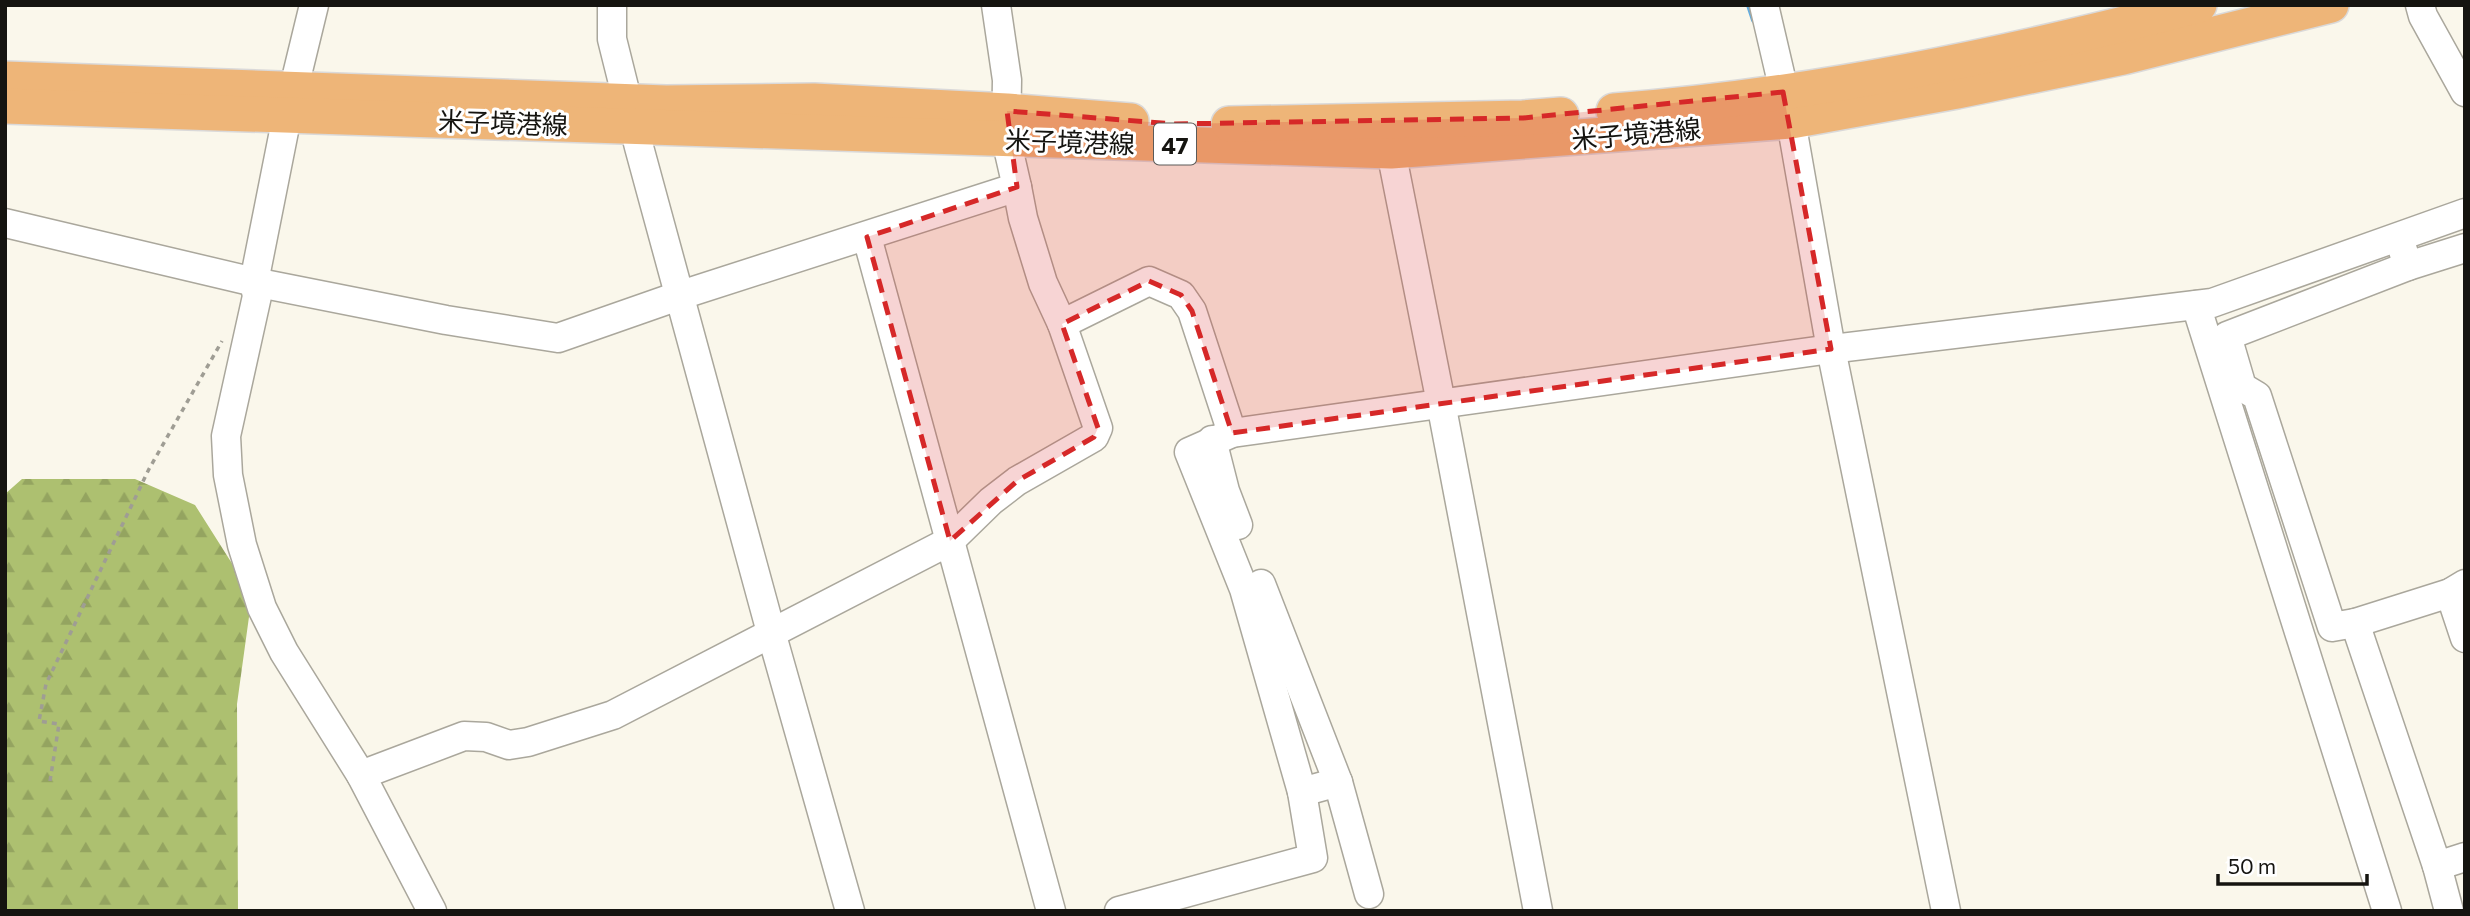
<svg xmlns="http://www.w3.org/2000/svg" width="2470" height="916" viewBox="0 0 2470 916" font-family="Commissioner,'Noto Sans JP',sans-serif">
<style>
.forest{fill:url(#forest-firs)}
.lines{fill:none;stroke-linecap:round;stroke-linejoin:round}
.stream{stroke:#61ace0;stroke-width:6}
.minor-casing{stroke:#aaa79c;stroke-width:31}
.major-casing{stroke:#dad9d9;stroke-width:38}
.path{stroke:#9f9d94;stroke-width:3.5;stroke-dasharray:5 5;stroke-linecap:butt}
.minor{stroke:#fff;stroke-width:28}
.major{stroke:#eeb578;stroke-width:35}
.marked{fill:#d62828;fill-opacity:0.2;stroke:#d62828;stroke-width:5;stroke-dasharray:14 9;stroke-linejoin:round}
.labels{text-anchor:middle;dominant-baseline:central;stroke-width:6;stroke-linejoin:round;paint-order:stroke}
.shield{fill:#fff;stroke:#5b5a58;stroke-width:2}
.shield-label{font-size:24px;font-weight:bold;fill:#151410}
.street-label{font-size:26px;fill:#151410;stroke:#fff}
</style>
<defs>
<pattern id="forest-firs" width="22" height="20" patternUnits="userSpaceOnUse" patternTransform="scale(1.75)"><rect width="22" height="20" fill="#adc070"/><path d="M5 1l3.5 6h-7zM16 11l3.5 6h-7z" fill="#94a460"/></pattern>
</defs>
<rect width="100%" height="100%" fill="#faf7eb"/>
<!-- forest -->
<polygon class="forest" points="22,479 135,479 195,505 252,595 237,704 238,911 5,911 5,494"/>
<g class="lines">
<!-- stream -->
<polyline class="stream" points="1749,5 1754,20"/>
<defs>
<g id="minor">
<polyline points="314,5 287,116 254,282 257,296 226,436 228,475 242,545 262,608 284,652 361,775 432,911"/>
<polyline points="612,5 612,39 639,147 771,632 850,911"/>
<polyline points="1764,5 1791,121 1831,349 1946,911"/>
<polyline points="2420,5 2423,16 2465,92"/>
<polyline points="1391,151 1441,403 1538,911"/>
<polyline points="5,223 254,282 446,320 558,338 681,295 1017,187 1006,139 1007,80 996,5"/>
<polyline points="867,237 1051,911"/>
<polyline points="2408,266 2465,248"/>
<polyline points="2196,305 2387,911"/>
<polyline points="1062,324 1149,281 1181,295 1192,311 1232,433"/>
<polyline points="1212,440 1225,491 1238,525"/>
<polyline points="1261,584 1338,782 1302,792"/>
<polyline points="2450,593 2465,638"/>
<polyline points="2355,623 2332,627 2257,396 2242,387 2227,336 2408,266 2399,238"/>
<polyline points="361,775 464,736 486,737 509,745 528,742 613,715 950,541 991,501 1017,481 1094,437 1098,428 1062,324 1043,283 1023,218 1017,187"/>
<polyline points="1338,782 1369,894"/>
<polyline points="2437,866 2465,857"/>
<polyline points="1119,911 1313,858 1302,792 1244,589 1189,452 1232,433 1831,349 2212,303 2465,213"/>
<polyline points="2449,911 2437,866 2355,623 2450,593 2465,584"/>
</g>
<g id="major">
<polyline points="5,79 666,103 814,101 1007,111 1131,121"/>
<polyline points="5,106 1391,151 1791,121 1957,91 2123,57 2331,5"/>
<path d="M1614,111C1811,96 2007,55 2199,5"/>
<polyline points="1229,124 1523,118 1561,115"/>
</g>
</defs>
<!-- minor casing -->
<use href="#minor" class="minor-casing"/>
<!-- major casing -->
<use href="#major" class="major-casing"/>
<!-- path -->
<polyline class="path" points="50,781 59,724 39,721 46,684 149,469 222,341"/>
<!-- minor -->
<use href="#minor" class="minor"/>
<!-- major -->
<use href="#major" class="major"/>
</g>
<!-- marked area -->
<path class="marked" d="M1783,92L1831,349L1232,433L1192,311L1181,295L1149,281L1062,324L1098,428L1094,437L1017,481L950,541L867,237L1017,187L1007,111L1175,124L1523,118Z"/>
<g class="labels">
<!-- shield labels -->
<rect class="shield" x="1154" y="123.5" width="42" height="41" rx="5"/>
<g class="shield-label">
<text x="1175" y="144">47</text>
</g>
<!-- street labels -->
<g class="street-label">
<text transform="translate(503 122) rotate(2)">米子境港線</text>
<text transform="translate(1636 133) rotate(-5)">米子境港線</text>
<text transform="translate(1070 141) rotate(2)">米子境港線</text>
</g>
</g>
<!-- border -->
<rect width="2470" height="916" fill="none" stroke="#151410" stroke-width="14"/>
<!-- scale -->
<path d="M2218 874v10h149v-10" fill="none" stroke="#151410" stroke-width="3.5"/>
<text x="2228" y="874" font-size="21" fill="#151410" stroke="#ffffff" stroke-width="5" paint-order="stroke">50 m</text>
</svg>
